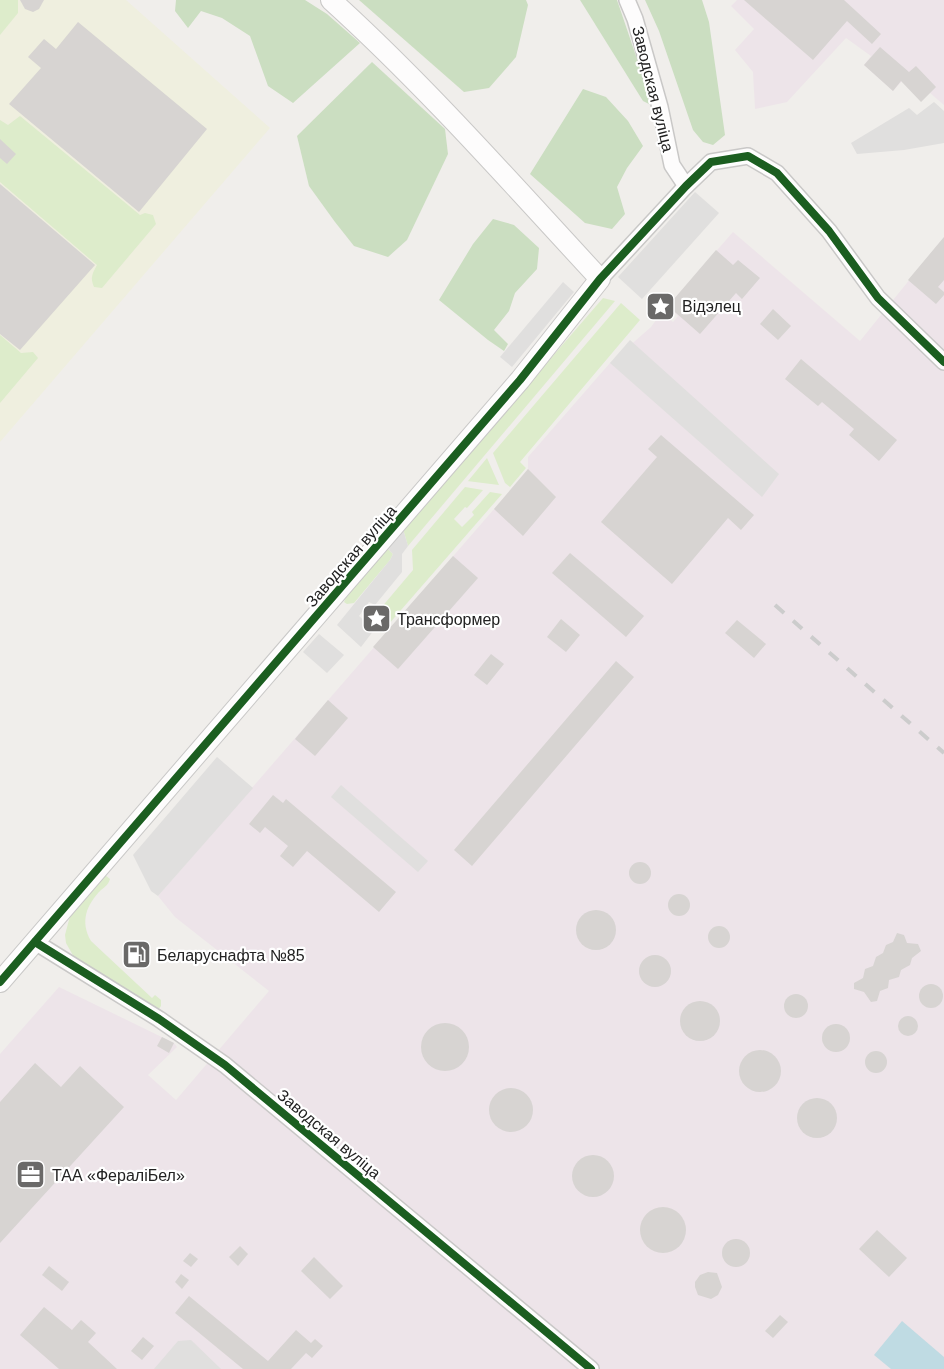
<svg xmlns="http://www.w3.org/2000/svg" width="944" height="1369" viewBox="0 0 944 1369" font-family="Helvetica,sans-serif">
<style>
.industrial{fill:#ede4e9}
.farmland{fill:#efefdf}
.grass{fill:#ddeccb}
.forest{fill:#cbdec1}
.parking{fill:#e0dfde}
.water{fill:#bfdbe3}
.building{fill:#d7d4d2}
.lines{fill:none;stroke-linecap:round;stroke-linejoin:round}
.minor-casing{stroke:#c9c8c7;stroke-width:18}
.tertiary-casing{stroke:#c9c8c7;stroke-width:22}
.minor{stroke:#fdfcfc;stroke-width:15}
.tertiary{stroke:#fdfcfc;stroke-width:20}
.rail{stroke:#ccc;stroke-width:4;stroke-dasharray:12 12;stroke-linecap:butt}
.cycleway-casing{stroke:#fff;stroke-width:11}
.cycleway{stroke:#1b5e20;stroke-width:8}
.labels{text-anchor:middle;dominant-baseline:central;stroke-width:4.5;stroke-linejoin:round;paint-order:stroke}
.street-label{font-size:16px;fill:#222;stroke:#fff}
.poi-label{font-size:16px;fill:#222;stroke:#fff;text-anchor:start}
</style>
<rect width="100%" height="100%" fill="#f0eeeb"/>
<!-- industrial -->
<g class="industrial">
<polygon points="737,0 944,0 944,105 930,93 902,81 893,91 864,65 871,56 846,38 787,102 755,109 753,72 735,50 754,29 731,6"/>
<polygon points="733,232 860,341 944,237 944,1369 0,1369 0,1054 59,987 174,1043 177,1047 148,1075 176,1100 269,991 175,917 158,896 508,493 528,469 528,457 610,363 651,327 662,312 673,322 678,316 668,306"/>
</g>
<!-- farmland -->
<polygon class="farmland" points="0,0 126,0 270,128 0,442"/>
<!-- grass -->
<g class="grass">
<polygon points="0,0 18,0 18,13 0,35"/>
<path d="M20,116L140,215L145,213L153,215L156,224L102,288L94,287C90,278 92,274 97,265L0,182V120L8,125Z"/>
<polygon points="603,298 615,301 408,546 403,529"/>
<polygon points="621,303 640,320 520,462 526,468 510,487 505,483 493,453"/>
<polygon points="0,335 21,353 33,352 38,358 0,403"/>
<polygon points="487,458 499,485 467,481 468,481"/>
<polygon points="465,487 483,490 467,508 465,507 454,519 462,527 474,515 472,512 490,492 502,494 381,633 370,621 413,570 412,550"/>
<polygon points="386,547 393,554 390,560 354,603 347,604 344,602 347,595"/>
<path d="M105,875L110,879C108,885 106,886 101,890C86,905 80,922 91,941L152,998L155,995L161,1000V1006L158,1010H153L75,959L66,943L65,935L70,916L100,878Z"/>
</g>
<!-- forest -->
<g class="forest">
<polygon points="176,0 305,0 327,14 360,43 293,103 268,86 250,36 222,18 201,11 188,28 175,11"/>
<polygon points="359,0 526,0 528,5 516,57 489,88 464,92"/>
<polygon points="580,0 617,0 651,100 651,105 643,101"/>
<polygon points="645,0 702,0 709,22 725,135 713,145 703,142 693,130 659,31"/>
<polygon points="372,62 445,129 448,154 407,240 388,257 354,246 335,222 309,186 297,136"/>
<polygon points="583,89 606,97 628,121 643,146 627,168 617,187 625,214 612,229 585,223 530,174"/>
<polygon points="493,219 514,225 539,248 537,269 515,293 509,311 494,330 508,344 504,351 488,340 439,300 473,244"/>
</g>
<!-- parking -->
<g class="parking">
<polygon points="934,102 944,111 944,143 904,150 857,154 851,143 909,108 917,115"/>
<polygon points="695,192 719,213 642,299 618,277"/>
<polygon points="563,282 574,292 512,367 500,357"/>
<polygon points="630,340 779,474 762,497 610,363"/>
<polygon points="403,529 408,546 402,554 402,572 375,605 369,602 359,616 374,630 361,647 337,625 390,560 393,554 386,547"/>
<polygon points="319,634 344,655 327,673 303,652"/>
<polygon points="217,757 253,788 158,896 151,891 133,855"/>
<polygon points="341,785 428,861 418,872 331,797"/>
<polygon points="191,1340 221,1369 154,1369 178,1341"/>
</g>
<!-- water -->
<polygon class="water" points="902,1321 944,1357 944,1369 891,1369 874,1355"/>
<!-- building -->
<g class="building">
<polygon points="20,0 44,0 39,9 33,12 25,9"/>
<polygon points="744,0 844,0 881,34 872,44 847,21 813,60"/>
<polygon points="78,22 207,129 139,212 9,104 41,68 28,57 44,39 56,49"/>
<polygon points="880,47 909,72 916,66 936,87 921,102 901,81 893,91 864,65"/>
<polygon points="0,139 16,154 7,164 0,158"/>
<polygon points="0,184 95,265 20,350 0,334"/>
<polygon points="944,237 944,280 938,287 944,292 944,295 936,304 908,280"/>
<polygon points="716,250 733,265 738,260 760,278 742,299 736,293 700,334 668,306"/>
<polygon points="773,309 791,326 778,340 760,324"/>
<polygon points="801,359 897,440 879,461 849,435 854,429 822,402 818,406 785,379"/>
<polygon points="661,435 754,515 741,530 728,518 672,584 601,522 657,457 648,449"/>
<polygon points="528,469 556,497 523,536 494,509"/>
<polygon points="570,553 644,616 626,637 552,573"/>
<polygon points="453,556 478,578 398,669 373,647"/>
<polygon points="561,619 580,635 566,652 547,637"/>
<polygon points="737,620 766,644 754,658 725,633"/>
<polygon points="491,654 504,664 487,685 474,675"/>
<polygon points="616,661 634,677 472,866 454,850"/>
<polygon points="328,700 348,718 315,756 295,739"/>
<polygon points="273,795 283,803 286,799 396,892 379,912 307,851 293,867 280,856 288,846 265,827 260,833 249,824"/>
<circle cx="640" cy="873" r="11"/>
<circle cx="679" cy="905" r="11"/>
<circle cx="596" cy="930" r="20"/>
<circle cx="719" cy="937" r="11"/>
<polygon points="897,933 904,935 907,943 918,944 921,951 912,958 910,965 901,970 899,977 889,980 888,988 880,991 877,1001 871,1002 864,992 854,989 854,983 863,978 865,969 873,966 876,957 883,953 886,945 893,942"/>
<polygon points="135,945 150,957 142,967 127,955"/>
<circle cx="655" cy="971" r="16"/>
<circle cx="931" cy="996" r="12"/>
<circle cx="796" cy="1006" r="12"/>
<circle cx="700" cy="1021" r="20"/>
<circle cx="908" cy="1026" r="10"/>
<circle cx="445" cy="1047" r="24"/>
<circle cx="836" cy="1038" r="14"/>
<polygon points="162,1037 174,1043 169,1053 157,1046"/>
<circle cx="760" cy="1071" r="21"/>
<circle cx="876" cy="1062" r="11"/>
<polygon points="35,1063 61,1087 80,1066 124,1107 0,1243 0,1102"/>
<circle cx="511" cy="1110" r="22"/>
<circle cx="817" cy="1118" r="20"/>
<circle cx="593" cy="1176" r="21"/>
<circle cx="663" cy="1230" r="23"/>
<polygon points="877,1230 907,1258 889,1277 859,1249"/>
<circle cx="736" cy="1253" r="14"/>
<polygon points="240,1246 248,1254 238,1266 229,1257"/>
<polygon points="190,1253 198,1259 191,1267 183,1261"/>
<polygon points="314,1257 343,1286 330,1299 301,1271"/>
<polygon points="49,1266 69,1282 62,1291 42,1275"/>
<polygon points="708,1272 717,1273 722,1287 718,1295 711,1299 698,1295 695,1287 695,1282 700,1275"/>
<polygon points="181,1274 189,1280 182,1289 175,1282"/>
<polygon points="189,1296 268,1361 296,1330 311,1343 315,1339 323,1346 312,1358 306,1353 291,1369 243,1369 175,1313"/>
<polygon points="44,1307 72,1330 81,1320 96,1333 88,1342 117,1369 59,1369 20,1335"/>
<polygon points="780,1315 788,1322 773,1338 765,1331"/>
<polygon points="143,1337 154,1346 142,1360 131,1351"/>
</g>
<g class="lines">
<defs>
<g id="minor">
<polyline points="627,0 635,19 660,107 672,165 686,186"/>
<polyline points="600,279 686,186 711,162 748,156 777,173 829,231 878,298 944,362"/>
<polyline points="35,942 159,1019 225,1065 591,1369"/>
</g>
<path id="tertiary" d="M0,982L520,380L600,279C512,184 427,87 331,0"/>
</defs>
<!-- minor casing -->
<use href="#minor" class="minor-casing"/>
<!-- tertiary casing -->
<use href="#tertiary" class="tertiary-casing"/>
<!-- minor -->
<use href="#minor" class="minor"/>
<!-- tertiary -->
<use href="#tertiary" class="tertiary"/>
<!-- rail -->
<polyline class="rail" points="775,605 944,753"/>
<defs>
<g id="cycleway">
<polyline points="35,942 159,1019 225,1065 591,1369"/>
<polyline points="0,982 520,380 600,279 686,186 711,162 748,156 777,173 829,231 878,298 944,362"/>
</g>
</defs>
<!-- cycleway casing -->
<use href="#cycleway" class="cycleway-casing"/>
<!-- cycleway -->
<use href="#cycleway" class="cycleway"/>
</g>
<!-- icons -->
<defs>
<symbol id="sight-square" viewBox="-11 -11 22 22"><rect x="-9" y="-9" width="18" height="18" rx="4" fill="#6a6968" stroke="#fff"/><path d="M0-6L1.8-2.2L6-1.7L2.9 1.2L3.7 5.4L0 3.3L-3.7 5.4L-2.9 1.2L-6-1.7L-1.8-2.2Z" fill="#fff"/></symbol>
<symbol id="fuel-square" viewBox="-11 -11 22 22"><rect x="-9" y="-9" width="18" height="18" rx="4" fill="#6a6968" stroke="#fff"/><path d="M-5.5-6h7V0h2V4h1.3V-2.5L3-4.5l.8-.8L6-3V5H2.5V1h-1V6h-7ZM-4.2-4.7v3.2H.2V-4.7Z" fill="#fff"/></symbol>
<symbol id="office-square" viewBox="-11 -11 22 22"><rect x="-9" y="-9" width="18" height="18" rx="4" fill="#6a6968" stroke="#fff"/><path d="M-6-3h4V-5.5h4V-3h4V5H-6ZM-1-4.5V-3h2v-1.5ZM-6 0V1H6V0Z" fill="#fff"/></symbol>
</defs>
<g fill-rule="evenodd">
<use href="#sight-square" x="644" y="290" width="33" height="33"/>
<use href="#sight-square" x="360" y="602" width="33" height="33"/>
<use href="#fuel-square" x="120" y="938" width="33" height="33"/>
<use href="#office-square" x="14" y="1158" width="33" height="33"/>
</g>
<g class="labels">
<!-- street labels -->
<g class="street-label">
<text transform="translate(653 89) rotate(76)">Заводская вуліца</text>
<text transform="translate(351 556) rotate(-49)">Заводская вуліца</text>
<text transform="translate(329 1134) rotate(40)">Заводская вуліца</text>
</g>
<!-- poi labels -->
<g class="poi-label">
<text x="682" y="306">Відэлец</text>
<text x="397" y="619">Трансформер</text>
<text x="157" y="955">Беларуснафта №85</text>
<text x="52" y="1175">ТАА «ФераліБел»</text>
</g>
</g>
</svg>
